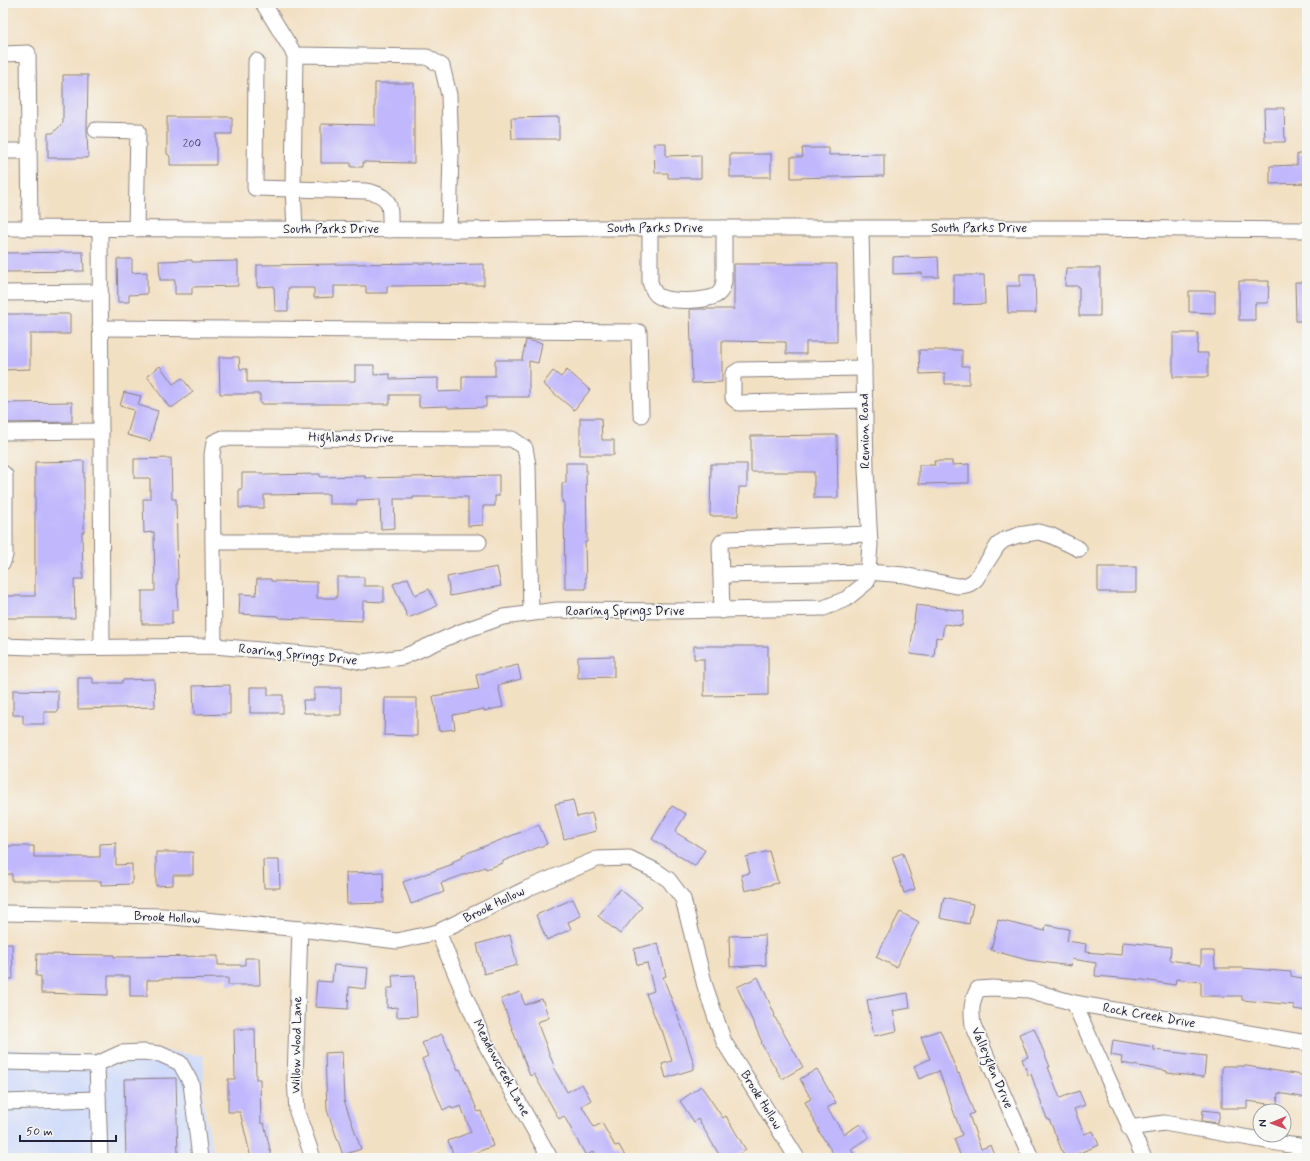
<svg xmlns="http://www.w3.org/2000/svg" width="1310" height="1161" viewBox="0 0 1310 1161" font-family="Mynerve,sans-serif">
<style>
.built{fill:#cedafa}
.building{fill:#c0b7fc}
.lines{fill:none;stroke-linecap:round;stroke-linejoin:round}
.minor-casing{stroke:#8a817f;stroke-width:17}
.minor{stroke:#fff;stroke-width:15}
.labels{text-anchor:middle;dominant-baseline:central;stroke-width:3.5;stroke-linejoin:round;paint-order:stroke}
.number-label{font-size:11px;fill:#4a476b}
.street-label{font-size:13px;fill:#22223b;stroke:#f6f6f2}
</style>
<rect width="100%" height="100%" fill="#f6f6f2"/>
<filter id="ink" filterUnits="userSpaceOnUse"><feTurbulence type="fractalNoise" baseFrequency=".025" numOctaves="2"/><feDisplacementMap in="SourceGraphic" scale="8" xChannelSelector="R" yChannelSelector="G"/><feConvolveMatrix kernelMatrix="1 2 1 2 8 2 1 2 1" color-interpolation-filters="sRGB"/></filter>
<filter id="wash" filterUnits="userSpaceOnUse"><feTurbulence type="fractalNoise" baseFrequency=".012" numOctaves="4" result="noise"/><feDisplacementMap in="SourceGraphic" scale="16" xChannelSelector="R" yChannelSelector="G"/><feGaussianBlur stdDeviation="0.9" result="paint"/><feColorMatrix in="noise" values="0 0 0 0 0 0 0 0 0 0 0 0 0 0 0 0 0 1.4 0 .05"/><feComposite in="paint" operator="in"/></filter>
<g filter="url(#wash)">
<rect width="100%" height="100%" fill="#f2e0c3"/>
<!-- built -->
<polygon class="built" points="3,1048 88,1055 145,1048 204,1056 203,1105 215,1158 3,1158"/>
<g id="blocks">
<!-- building -->
<g class="building">
<polygon points="63,75 88,75 87,130 88,158 48,158 48,133 53,133 63,123"/>
<polygon points="375,83 414,83 414,163 363,162 363,167 351,167 351,163 321,163 321,124 375,125"/>
<polygon points="1264,108 1284,108 1285,142 1265,142"/>
<polygon points="167,117 232,117 232,134 216,134 216,165 170,165 170,156 167,154"/>
<polygon points="559,117 559,139 512,139 511,118"/>
<polygon points="654,143 666,143 666,156 701,155 701,178 668,178 668,173 655,173"/>
<polygon points="802,148 829,148 829,155 884,154 884,176 791,178 791,157 803,157"/>
<rect x="730" y="154" width="41" height="23"/>
<polygon points="1297,154 1307,154 1307,183 1270,184 1270,166 1297,165"/>
<polygon points="83,252 84,271 3,272 3,253"/>
<polygon points="909,256 909,258 938,257 939,277 923,277 922,273 893,274 893,257"/>
<polygon points="117,259 132,259 132,273 147,272 147,294 129,295 129,302 118,302"/>
<polygon points="192,260 192,262 238,261 238,286 192,287 192,294 175,294 175,280 160,280 159,261"/>
<polygon points="434,263 434,265 484,264 484,285 387,286 387,293 366,293 366,286 334,286 334,297 314,298 314,288 288,288 288,311 275,311 274,286 257,287 257,265"/>
<polygon points="734,264 837,264 837,342 806,342 806,354 786,354 786,342 722,341 722,382 692,383 690,309 734,309"/>
<polygon points="1066,268 1100,268 1100,316 1079,316 1079,286 1065,286"/>
<polygon points="1020,274 1035,274 1036,313 1008,313 1007,286 1020,286"/>
<polygon points="954,275 984,275 985,304 954,305"/>
<polygon points="1239,281 1269,281 1268,303 1255,303 1255,320 1239,320"/>
<polygon points="1295,282 1307,282 1307,321 1296,321"/>
<polygon points="1189,291 1215,291 1215,313 1189,312"/>
<polygon points="3,314 70,314 70,334 30,334 30,369 3,370"/>
<polygon points="1173,333 1198,333 1197,353 1208,353 1208,377 1173,377"/>
<polygon points="526,340 542,343 538,363 529,361 529,397 486,397 486,407 448,408 448,406 419,407 419,395 390,395 390,404 260,404 260,394 220,394 219,357 239,357 240,369 247,369 247,382 355,381 355,365 374,365 374,375 390,374 390,379 438,378 438,392 462,391 462,376 495,376 495,360 523,360 522,359"/>
<polygon points="919,350 962,350 962,366 969,366 969,384 945,384 945,373 920,374"/>
<polygon points="160,366 173,384 182,378 193,392 173,407 169,407 147,376"/>
<polygon points="567,370 590,390 574,410 543,384 553,371 561,377"/>
<polygon points="124,392 141,396 138,405 158,411 150,441 127,435 134,410 120,406"/>
<polygon points="72,402 72,422 3,423 3,403"/>
<polygon points="580,418 601,418 602,440 614,440 614,455 580,455"/>
<polygon points="837,435 838,498 814,498 814,472 751,472 751,436"/>
<polygon points="171,458 172,499 176,499 178,582 177,582 178,610 172,610 172,624 142,624 142,591 155,591 154,532 144,533 143,499 150,499 150,478 134,478 134,459"/>
<polygon points="84,461 84,532 82,532 83,579 74,579 75,618 3,618 3,596 35,596 35,462"/>
<polygon points="934,461 952,461 952,465 969,464 969,483 919,484 919,465 935,465"/>
<polygon points="566,463 586,463 587,542 585,542 586,589 565,589 564,502 562,502 562,483 566,483"/>
<polygon points="711,464 747,464 747,487 739,487 738,516 710,516"/>
<polygon points="242,473 263,473 263,475 320,474 320,477 365,476 365,478 499,475 499,496 495,496 495,506 483,506 483,525 468,526 468,497 413,497 413,499 394,499 395,528 381,529 380,499 357,500 357,504 329,504 329,494 264,495 264,508 239,508 239,489 242,489"/>
<polygon points="497,567 501,586 450,596 447,577"/>
<rect x="1098" y="567" width="38" height="25"/>
<polygon points="337,577 364,577 364,586 384,586 384,602 363,601 362,621 279,618 279,616 239,614 240,594 256,595 257,579 271,579 271,581 317,582 317,598 337,598"/>
<polygon points="408,578 415,595 429,589 437,606 408,618 393,584"/>
<polygon points="916,605 964,611 962,626 944,624 942,638 936,637 934,657 910,654"/>
<polygon points="694,646 768,646 768,695 704,696 704,659 694,659"/>
<polygon points="614,656 614,677 578,678 578,657"/>
<polygon points="518,665 521,679 498,685 503,707 484,711 484,709 453,715 455,729 439,731 433,696 479,689 476,675"/>
<polygon points="78,678 93,678 93,683 122,683 122,680 154,679 155,707 78,709"/>
<polygon points="230,685 230,714 194,715 193,686"/>
<polygon points="250,687 268,687 268,695 283,695 283,713 250,713"/>
<polygon points="314,688 341,688 341,715 315,715 315,713 304,713 303,700 314,700"/>
<polygon points="13,690 58,691 58,712 44,712 44,724 23,724 23,715 13,715"/>
<polygon points="385,698 417,698 417,736 384,735"/>
<polygon points="573,800 577,817 592,813 596,831 564,839 555,804"/>
<polygon points="672,806 686,814 675,832 705,850 695,866 652,839"/>
<polygon points="539,825 547,844 503,861 503,863 486,869 485,867 441,883 444,892 411,904 403,882 453,864 452,862 463,857 462,855"/>
<polygon points="116,843 116,865 132,864 132,884 101,885 101,881 12,881 12,874 3,874 3,853 8,853 8,846 34,846 34,857 100,857 100,844"/>
<polygon points="769,851 778,883 745,891 741,875 750,873 746,857"/>
<polygon points="156,852 193,852 193,875 173,875 173,885 156,886"/>
<polygon points="903,853 915,889 904,893 892,857"/>
<polygon points="263,860 279,860 280,888 264,888"/>
<polygon points="383,872 384,903 347,904 346,873"/>
<polygon points="620,889 642,907 620,934 598,916"/>
<polygon points="944,897 973,904 969,924 940,918"/>
<polygon points="573,899 581,916 568,922 571,929 547,940 536,915"/>
<polygon points="900,912 919,922 896,967 876,957"/>
<polygon points="998,920 1045,931 1046,925 1069,929 1067,941 1086,944 1085,952 1122,955 1123,942 1145,944 1171,947 1170,960 1201,965 1201,951 1214,951 1215,968 1242,968 1291,972 1291,976 1307,979 1307,1011 1294,1009 1294,1005 1242,1000 1242,996 1201,996 1201,982 1176,979 1175,985 1143,980 1095,976 1096,963 1072,959 1071,966 1027,960 991,950"/>
<polygon points="510,935 517,965 484,974 477,944"/>
<polygon points="765,935 766,965 730,967 729,936"/>
<polygon points="658,943 666,976 663,977 682,1027 694,1064 694,1069 666,1078 662,1064 672,1061 662,1030 660,1030 646,994 654,991 647,963 637,965 634,949"/>
<polygon points="3,944 12,944 13,979 3,979"/>
<polygon points="37,954 114,955 114,957 218,956 218,965 245,965 245,958 259,958 260,985 228,985 228,978 159,979 159,980 147,980 147,996 130,996 130,976 108,976 108,995 41,993 41,976 36,976"/>
<polygon points="334,965 368,968 366,989 349,987 348,1009 315,1007 317,981 332,982"/>
<polygon points="415,975 417,1016 397,1017 397,1007 387,1008 387,988 393,988 392,976"/>
<polygon points="758,977 775,1015 774,1016 803,1067 782,1079 761,1043 762,1042 737,987"/>
<polygon points="520,992 525,1005 542,999 549,1018 537,1022 554,1066 553,1067 567,1092 582,1084 591,1100 582,1106 594,1127 602,1123 615,1146 619,1145 626,1158 598,1158 594,1151 586,1156 564,1116 559,1119 534,1074 530,1076 501,999"/>
<polygon points="908,993 910,1008 893,1011 897,1031 874,1036 867,1000"/>
<polygon points="1034,1028 1050,1067 1048,1067 1060,1098 1079,1091 1085,1105 1074,1109 1084,1134 1093,1131 1099,1145 1067,1158 1065,1158 1049,1119 1047,1119 1031,1074 1028,1075 1022,1059 1028,1057 1019,1034"/>
<polygon points="234,1029 255,1029 256,1079 260,1079 261,1124 264,1123 272,1158 251,1158 240,1112 228,1112 228,1079 235,1079"/>
<polygon points="940,1030 958,1074 959,1073 974,1113 969,1115 981,1149 991,1145 996,1158 960,1158 961,1157 954,1139 962,1135 939,1071 919,1079 914,1066 930,1059 921,1037"/>
<polygon points="442,1034 458,1070 460,1069 478,1112 481,1111 493,1146 462,1158 455,1158 448,1141 471,1132 461,1106 452,1109 451,1106 443,1110 422,1059 428,1056 422,1043"/>
<polygon points="1113,1040 1154,1047 1154,1050 1206,1056 1204,1077 1167,1073 1167,1071 1121,1063 1122,1057 1111,1055"/>
<polygon points="342,1052 344,1100 361,1149 343,1155 327,1110 325,1053"/>
<polygon points="1222,1066 1247,1066 1307,1076 1307,1098 1278,1093 1277,1105 1247,1101 1247,1108 1222,1108"/>
<polygon points="817,1069 836,1103 827,1108 844,1134 860,1124 869,1137 851,1149 856,1158 836,1158 818,1130 819,1130 805,1102 811,1099 800,1079"/>
<polygon points="176,1078 178,1158 126,1158 124,1079"/>
<polygon points="701,1086 723,1118 726,1116 746,1150 732,1158 721,1158 698,1119 694,1122 680,1101"/>
<polygon points="1203,1110 1220,1112 1218,1123 1202,1121"/>
</g>
</g>
</g>
<g filter="url(#ink)">
<use href="#blocks" fill-opacity="0" stroke="#8a817f" stroke-width="1"/>
<g class="lines">
<defs>
<g id="minor">
<polyline points="263,3 295,55"/>
<polyline points="3,54 28,53 30,228"/>
<path d="M256,61L255,188L366,191C393,196 390,206 390,230"/>
<polyline points="96,130 138,131 136,229"/>
<polyline points="3,151 29,151"/>
<polyline points="3,228 458,230 600,228 1076,228 1307,230"/>
<path d="M650,228V282C652,287 653,292 657,295C666,303 709,302 718,294C722,291 723,286 724,281V228"/>
<polyline points="100,229 102,647"/>
<polyline points="295,229 293,188 295,55 427,57 442,66 449,95 451,153 449,230"/>
<polyline points="3,293 100,292"/>
<polyline points="100,328 639,332 641,415"/>
<polyline points="864,368 739,370 733,374 733,398 739,403 865,400"/>
<polyline points="3,432 101,431"/>
<polyline points="3,473 5,475 5,555 3,562"/>
<polyline points="213,542 479,542"/>
<path d="M721,575L868,572L904,575L957,586C965,586 970,585 976,579L998,545L1004,540L1019,535L1038,532L1050,535L1079,549"/>
<polyline points="722,611 720,545 722,542 727,539 869,534"/>
<polyline points="3,646 60,648 214,646 339,657 362,662 403,657 460,632 503,617 557,610 676,611 824,608 846,599 867,582 870,545 866,469 861,229"/>
<polyline points="214,646 212,455 214,442 223,438 512,439 525,448 528,465 531,613"/>
<polyline points="3,913 163,916 300,929 397,941 438,932 526,889 597,859 629,858 656,871 669,880 683,899 705,986 724,1042 797,1158"/>
<polyline points="300,929 295,1079 297,1112 313,1158"/>
<polyline points="438,932 485,1043 550,1158"/>
<polyline points="1074,1003 1144,1158"/>
<polyline points="3,1062 97,1064 100,1158"/>
<polyline points="97,1064 121,1053 143,1052 160,1054 180,1063 191,1083 200,1158"/>
<polyline points="3,1102 98,1099"/>
<polyline points="1129,1128 1164,1123 1283,1144 1307,1147"/>
<path d="M1031,1158L973,1025C971,1010 971,1002 978,989L992,988L1029,990L1074,1003L1307,1043"/>
</g>
</defs>
<!-- minor casing -->
<use href="#minor" class="minor-casing"/>
<!-- minor -->
<use href="#minor" class="minor"/>
</g>
</g>
<g class="labels">
<!-- number labels -->
<g class="number-label">
<text x="192" y="144">200</text>
</g>
<!-- street labels -->
<g class="street-label">
<text x="655" y="228">South Parks Drive</text>
<text x="979" y="228">South Parks Drive</text>
<text x="331" y="229">South Parks Drive</text>
<text transform="translate(865 431) rotate(-91)">Reunion Road</text>
<text transform="translate(351 438) rotate(1)">Highlands Drive</text>
<text x="625" y="611">Roaring Springs Drive</text>
<text transform="translate(298 655) rotate(6)">Roaring Springs Drive</text>
<text transform="translate(494 905) rotate(-26)">Brook Hollow</text>
<text transform="translate(167 918) rotate(3)">Brook Hollow</text>
<text transform="translate(1149 1016) rotate(10)">Rock Creek Drive</text>
<text transform="translate(297 1045) rotate(-89)">Willow Wood Lane</text>
<text transform="translate(501 1068) rotate(62)">Meadowcreek Lane</text>
<text transform="translate(992 1068) rotate(67)">Valleyglen Drive</text>
<text transform="translate(761 1100) rotate(58)">Brook Hollow</text>
</g>
</g>
<!-- margin -->
<rect width="1310" height="1161" fill="none" stroke="#f6f6f2" stroke-width="16"/>
<!-- north arrow -->
<g transform="translate(1272 1123) rotate(269)"><circle r="19" fill="#f6f6f2" stroke="#a1a1a9"/>
<path d="M0-3L7 15L0 10L-7 15Z" fill="#d1495b"/>
<text y="-6" font-size="11" font-weight="bold" text-anchor="middle" fill="#22223b">N</text>
</g>
<!-- scale -->
<path d="M20 1135v6h96v-6" fill="none" stroke="#22223b" stroke-width="2"/>
<text x="26" y="1135" font-size="12" fill="#22223b" stroke="#f6f6f2" stroke-width="3" paint-order="stroke">50 m</text>
</svg>
